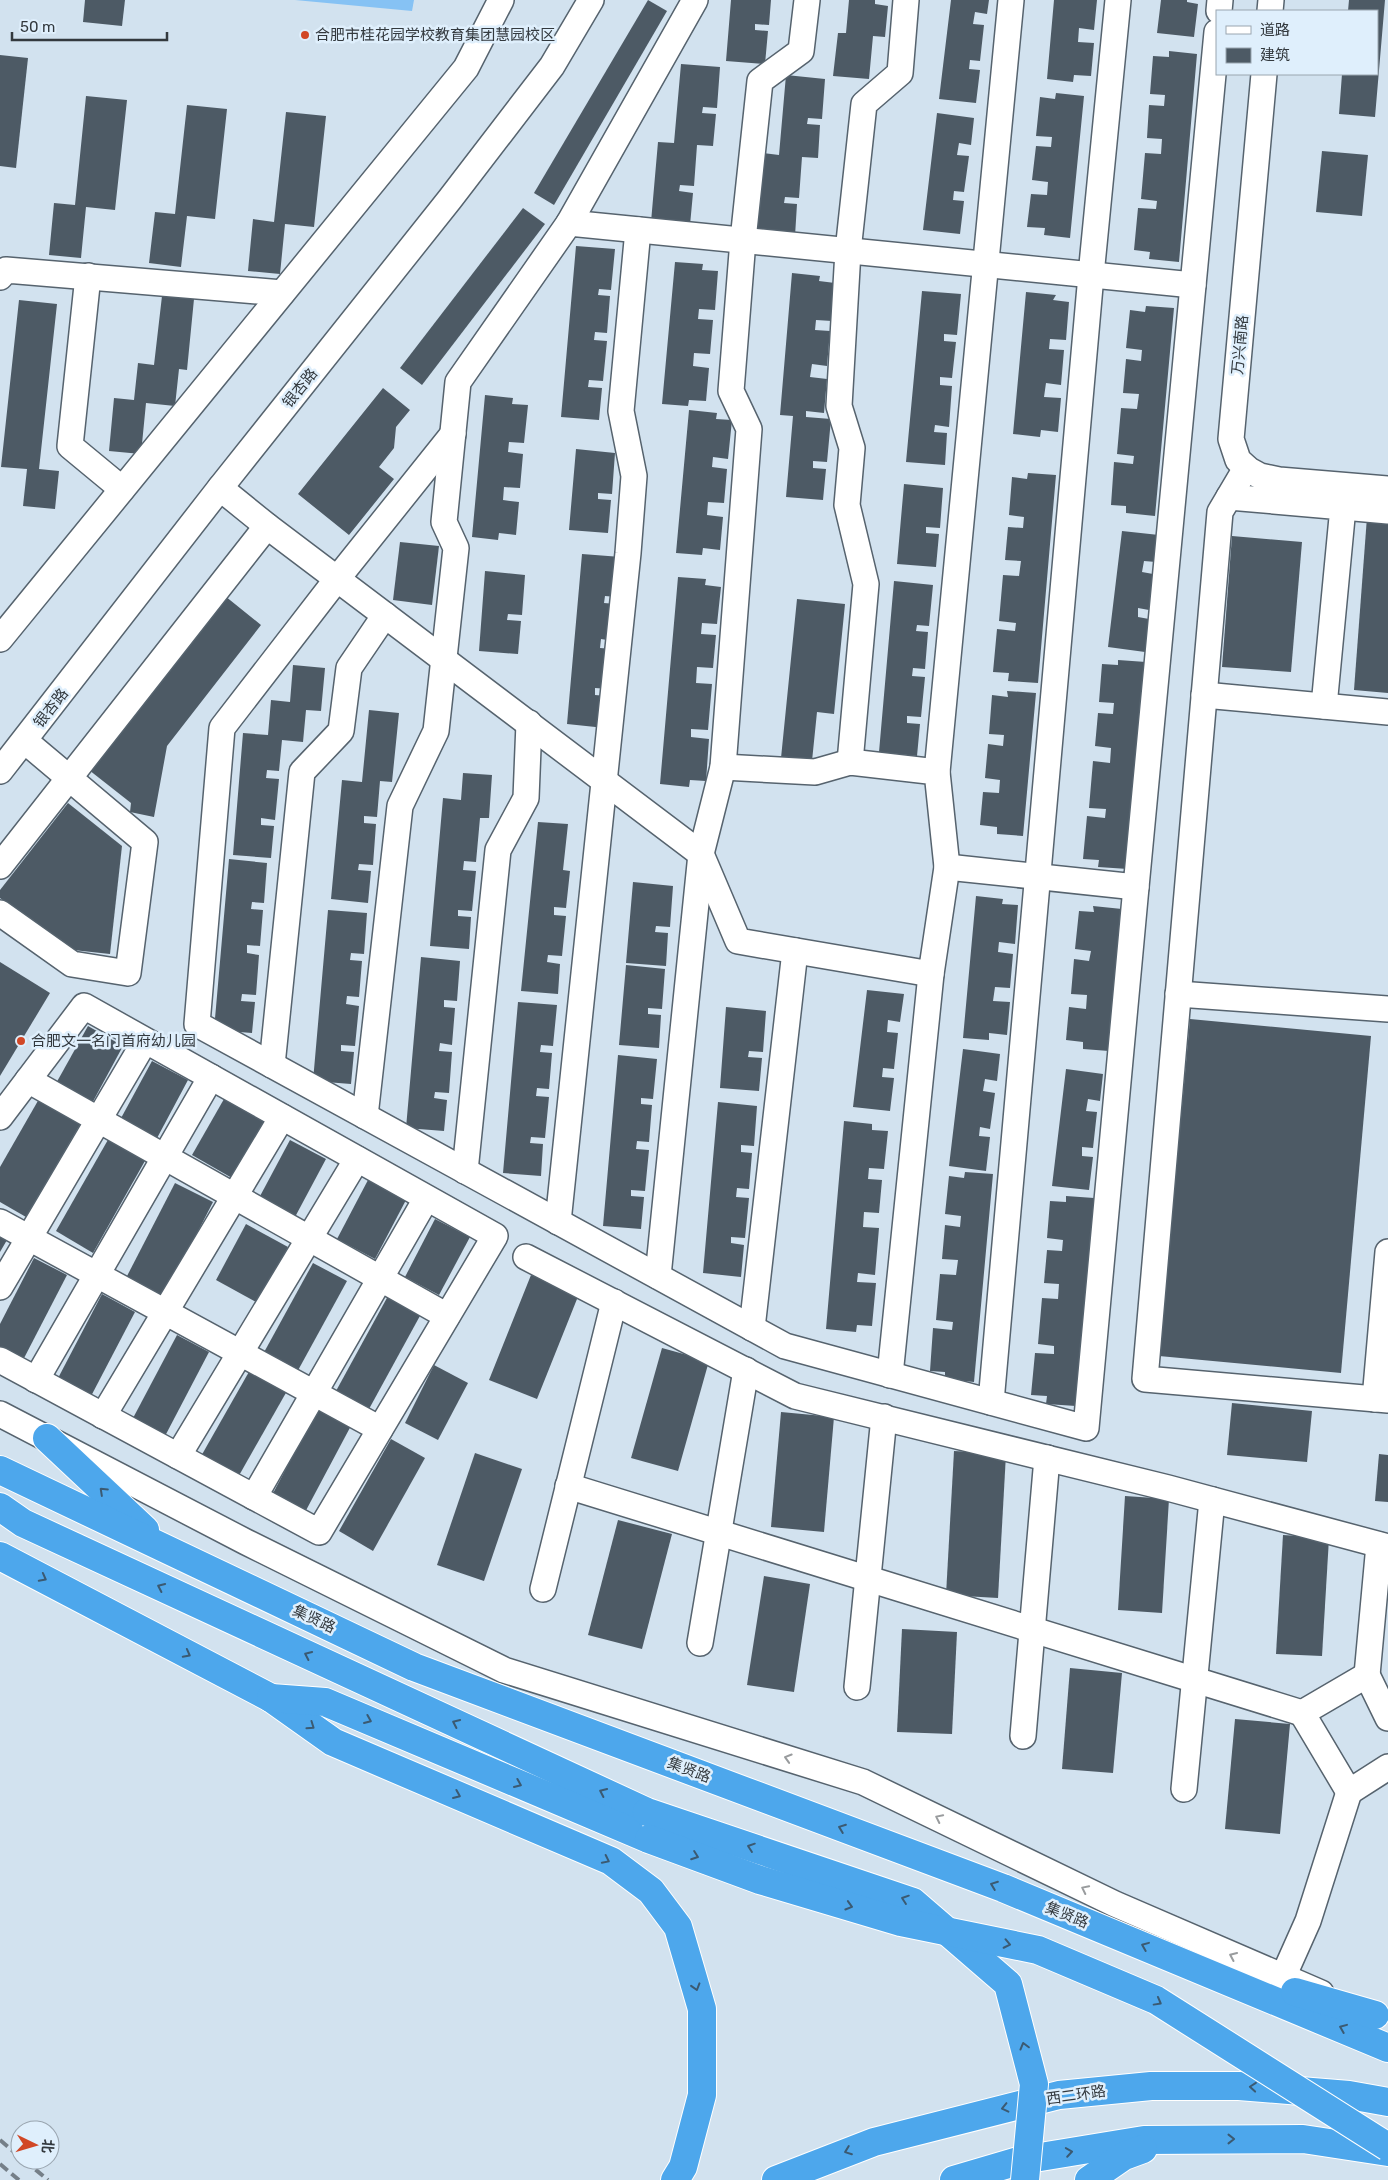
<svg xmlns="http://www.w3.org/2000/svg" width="1388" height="2180" viewBox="0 0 1388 2180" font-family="Rubik,'Noto Sans SC',sans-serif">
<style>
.green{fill:#86c2f4}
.building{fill:#4d5a65}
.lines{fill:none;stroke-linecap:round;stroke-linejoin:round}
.minor-casing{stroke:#56636e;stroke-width:28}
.highway-casing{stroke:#fff;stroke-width:30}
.minor{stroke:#fff;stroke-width:25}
.highway{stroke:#4da7ec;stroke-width:28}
.rail{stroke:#757f88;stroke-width:4;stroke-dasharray:10 5;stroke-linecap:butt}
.highway-bridge-casing{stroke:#fff;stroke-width:30;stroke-linecap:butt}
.highway-bridge{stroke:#4da7ec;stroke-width:28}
.oneway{stroke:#3b5a72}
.oneway2{stroke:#999c9e}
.poi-dot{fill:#d14726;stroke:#dfeffc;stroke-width:2}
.labels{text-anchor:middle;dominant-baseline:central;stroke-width:5;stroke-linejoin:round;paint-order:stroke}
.poi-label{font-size:15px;fill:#33393e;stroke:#dfeffc;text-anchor:start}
.street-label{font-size:15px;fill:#33393e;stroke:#dfeffc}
</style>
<rect width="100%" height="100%" fill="#d2e2ef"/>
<!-- green -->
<polygon class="green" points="295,0 414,0 412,11"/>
<!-- building -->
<g class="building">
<polygon points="85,0 125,0 122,26 83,22"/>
<polygon points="648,0 667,11 554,205 534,193"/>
<polygon points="731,0 771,0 769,25 755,24 755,30 768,31 765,64 726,61"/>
<polygon points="849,0 875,0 875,4 888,6 885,37 873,36 869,79 833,76 838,33 846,33"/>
<polygon points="951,0 989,0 987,14 975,12 973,24 984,25 980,61 970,60 969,69 980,70 976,103 939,99"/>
<polygon points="1054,0 1097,0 1094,30 1079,28 1078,42 1094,43 1091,76 1074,75 1073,82 1047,79"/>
<polygon points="1161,0 1187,0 1187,2 1198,4 1194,37 1157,33"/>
<polygon points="1349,0 1385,0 1375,117 1339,114 1342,74 1377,74 1377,11 1348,11"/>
<polygon points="1169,51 1197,54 1179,262 1149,259 1150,252 1134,250 1138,208 1156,209 1157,201 1141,199 1145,153 1161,154 1162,139 1147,138 1149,105 1164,106 1165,95 1150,94 1153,56 1169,57"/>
<polygon points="0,55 28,58 16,168 0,166"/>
<polygon points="681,64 720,67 717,108 703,107 702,113 716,114 713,146 697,145 694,186 680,185 679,191 693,193 690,225 651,222 658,142 674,143"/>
<polygon points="786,75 825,79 822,119 808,118 807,124 820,125 818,158 802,157 799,198 785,197 784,203 797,204 795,236 756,233 763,153 779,155"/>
<polygon points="1056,93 1084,96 1070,238 1044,235 1045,228 1027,227 1031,194 1047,195 1048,182 1032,180 1036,146 1051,147 1052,137 1036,136 1040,97 1055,99"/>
<polygon points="86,96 127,100 115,210 86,207 81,258 49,255 54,203 75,205"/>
<polygon points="187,105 227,109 215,219 187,216 181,267 149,263 155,212 175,214"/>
<polygon points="286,112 326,116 314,227 285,224 280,274 248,271 253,219 274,222"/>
<polygon points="937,113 974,118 971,145 959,143 957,155 969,156 964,192 954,191 953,200 964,201 960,234 923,230"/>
<polygon points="1322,151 1368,155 1362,216 1316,212"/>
<polygon points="523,208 545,224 422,385 400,368"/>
<polygon points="576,246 615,249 611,290 599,289 598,295 610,296 607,333 595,332 594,340 607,341 603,381 589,380 588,387 602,388 599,420 561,417"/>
<polygon points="675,262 703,264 702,270 718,271 715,310 699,309 698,319 713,320 710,354 694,353 693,366 709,368 706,401 689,400 688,406 662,404"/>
<polygon points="792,273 820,276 819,281 835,283 832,321 816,320 815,330 830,331 827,366 812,364 810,377 827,379 824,413 806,411 806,417 831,419 827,462 813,461 813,468 826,469 823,500 786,497 793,416 780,415"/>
<polygon points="922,291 961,294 957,335 944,334 944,341 956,342 952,378 940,377 940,385 952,386 949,427 935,425 934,432 947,433 945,465 906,462"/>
<polygon points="1026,292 1056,295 1053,300 1069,302 1066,340 1050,339 1049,349 1064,350 1061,385 1046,383 1044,397 1061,398 1058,432 1041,430 1040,437 1013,434"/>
<polygon points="162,296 194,299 187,370 179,369 175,406 146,403 141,454 109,451 114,398 134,400 138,363 154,365"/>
<polygon points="19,300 57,304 39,469 59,471 55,509 23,506 27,469 1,467"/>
<polygon points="1146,306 1174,308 1155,516 1126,513 1126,506 1111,505 1114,462 1133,464 1134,456 1117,454 1121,408 1137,409 1139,394 1123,393 1126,359 1141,361 1142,350 1126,348 1130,310 1145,312"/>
<polygon points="383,388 410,410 396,427 394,448 379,467 394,479 349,535 298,494"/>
<polygon points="485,395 513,398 512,404 528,405 524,443 509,442 508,452 523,454 520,488 504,487 503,500 519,502 516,535 499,533 498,540 472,537"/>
<polygon points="689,410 717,413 716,419 732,420 728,459 713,457 712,467 727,469 724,503 708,502 707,515 723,517 720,550 703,548 702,555 676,553"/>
<polygon points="576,449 615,453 612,494 598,493 598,499 611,500 608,533 569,530"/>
<polygon points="1028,473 1056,475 1038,683 1008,681 1009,673 993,672 997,629 1015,631 1016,623 999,621 1003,575 1019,576 1021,561 1005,560 1008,527 1023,528 1024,517 1009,515 1012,477 1027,479"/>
<polygon points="904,484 943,488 940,528 926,527 926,533 939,534 936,567 897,564"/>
<polygon points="1367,517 1388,519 1388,693 1354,690"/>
<polygon points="1122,531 1159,535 1156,562 1144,561 1142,572 1153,574 1149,610 1138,608 1138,617 1149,619 1145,652 1108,647"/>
<polygon points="1232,536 1302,542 1291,672 1222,667"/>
<polygon points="400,542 439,546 432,605 393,600"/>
<polygon points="582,554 621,557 617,597 605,596 604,603 616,604 613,641 601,639 600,648 613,649 609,689 595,688 595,695 607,696 605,728 567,724"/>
<polygon points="485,571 525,575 522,615 508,614 507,620 521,621 518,654 479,651"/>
<polygon points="678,577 706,579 705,585 721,587 717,624 702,623 701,634 716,635 713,668 697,667 696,683 712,684 708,730 691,729 691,737 709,739 706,781 690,780 689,787 660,784"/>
<polygon points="894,581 933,585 929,626 917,625 916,631 928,632 925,669 913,668 912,676 925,677 921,717 907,716 907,723 920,724 917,756 879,752"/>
<polygon points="225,596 261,625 167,746 154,817 130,812 131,803 89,770"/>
<polygon points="797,599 845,604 834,714 817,712 812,761 781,758"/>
<polygon points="1118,660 1146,662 1128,869 1098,867 1099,860 1083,859 1087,816 1105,818 1106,809 1089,808 1093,761 1110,763 1111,748 1095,746 1098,713 1113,714 1114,703 1099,702 1102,664 1118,665"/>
<polygon points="293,665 325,668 321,711 306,710 303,742 282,740 279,771 267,770 266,778 279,779 275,820 261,818 261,825 274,826 271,858 233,855 243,733 268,735 271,700 290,702"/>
<polygon points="1007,691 1036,693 1023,836 997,834 997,827 980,825 983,792 999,793 1000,780 985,778 988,744 1003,746 1004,735 989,734 992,695 1008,697"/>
<polygon points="369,710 399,713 392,782 380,781 377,817 364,816 364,823 376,824 373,865 359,864 358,870 371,871 368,903 331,899 342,780 362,782"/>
<polygon points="463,773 492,775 489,818 480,818 476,862 464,861 463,870 476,871 472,911 458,910 458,916 471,917 469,949 430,946 443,798 461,800"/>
<polygon points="68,803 122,846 110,954 64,949 0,898 0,890"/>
<polygon points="538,822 568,824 563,870 570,871 566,908 554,907 554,915 566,916 562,956 548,955 547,962 560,964 558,994 521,991"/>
<polygon points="229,859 267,863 264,903 252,902 251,909 263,910 260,946 247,945 247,953 259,955 256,995 242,994 241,1001 255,1002 252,1033 214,1030"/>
<polygon points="633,882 673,886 670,927 656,926 655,932 668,933 666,966 626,963"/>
<polygon points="976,896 1003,899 1002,904 1018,905 1015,944 999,942 998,952 1013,954 1010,988 995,987 993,1001 1010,1002 1007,1035 989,1033 989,1040 963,1038"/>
<polygon points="1093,906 1122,909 1109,1051 1083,1049 1083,1042 1066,1040 1069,1007 1086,1009 1087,995 1071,994 1074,959 1089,961 1091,951 1075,949 1079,911 1094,912"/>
<polygon points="328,910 367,913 364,954 351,953 350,960 362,961 359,997 347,996 346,1004 359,1006 355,1046 341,1045 341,1051 354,1052 351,1084 313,1081"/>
<polygon points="421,957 460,961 457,1001 444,1000 444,1007 455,1008 452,1045 440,1043 439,1051 452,1052 449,1093 435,1092 434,1098 447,1100 444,1131 406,1128"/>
<polygon points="0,962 50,993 0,1076"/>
<polygon points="626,965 665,969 662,1009 648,1008 648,1014 661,1015 659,1048 619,1045"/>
<polygon points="867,990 904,994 900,1022 888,1020 887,1032 898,1033 894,1069 883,1068 882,1077 894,1078 890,1111 853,1107"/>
<polygon points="518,1002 557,1005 553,1046 541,1045 540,1052 552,1053 549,1089 537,1088 536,1096 549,1097 545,1138 531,1137 530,1143 543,1144 541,1176 503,1173"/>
<polygon points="726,1007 766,1011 763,1052 749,1051 748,1057 762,1058 759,1091 720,1088"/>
<polygon points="1190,1019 1371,1036 1341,1373 1159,1356"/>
<polygon points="88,1026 123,1046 90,1107 54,1087"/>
<polygon points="963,1049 1000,1054 997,1081 985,1079 983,1091 995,1093 990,1129 980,1127 979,1136 990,1137 986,1171 949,1166"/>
<polygon points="618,1055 657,1059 653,1099 641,1098 641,1104 652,1105 649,1142 637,1141 636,1149 649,1150 645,1191 631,1190 631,1196 644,1197 641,1229 603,1226"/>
<polygon points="152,1061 188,1080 156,1140 120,1120"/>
<polygon points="1066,1069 1103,1074 1100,1101 1088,1099 1086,1111 1097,1112 1093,1148 1082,1147 1082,1156 1093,1157 1089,1190 1052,1186"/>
<polygon points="39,1099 81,1123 26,1217 0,1202 0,1167"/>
<polygon points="224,1099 264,1121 232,1178 192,1155"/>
<polygon points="718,1102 757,1106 754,1146 741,1145 741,1152 752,1153 749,1189 737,1188 736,1197 749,1198 745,1238 731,1237 731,1243 744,1245 741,1277 703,1273"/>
<polygon points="844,1121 872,1124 872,1130 888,1131 884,1169 869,1168 868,1179 882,1180 879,1213 864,1212 863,1227 879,1228 875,1275 858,1273 857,1282 876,1283 872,1326 857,1325 856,1332 826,1329"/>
<polygon points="109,1138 146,1159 93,1253 56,1231"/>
<polygon points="290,1140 326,1159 295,1217 259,1198"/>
<polygon points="965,1172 993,1174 974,1382 945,1379 945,1372 930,1371 933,1328 952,1330 953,1322 936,1320 940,1274 956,1275 958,1260 942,1259 945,1225 960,1227 961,1216 945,1214 949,1176 964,1178"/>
<polygon points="368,1180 406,1200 375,1259 337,1239"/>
<polygon points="175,1183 213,1202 164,1298 126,1278"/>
<polygon points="1066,1196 1094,1198 1076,1406 1046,1404 1047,1396 1031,1395 1035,1353 1054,1354 1054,1346 1038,1344 1042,1298 1058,1299 1059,1284 1044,1283 1047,1250 1062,1251 1063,1240 1047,1238 1050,1201 1066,1202"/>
<polygon points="435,1219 470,1237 439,1295 405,1277"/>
<polygon points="246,1224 288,1247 258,1303 216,1280"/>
<polygon points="0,1236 7,1240 0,1252"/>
<polygon points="34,1258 67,1275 22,1362 0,1350 0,1324"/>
<polygon points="313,1263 347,1281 296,1374 262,1356"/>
<polygon points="531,1275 579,1294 537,1399 489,1380"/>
<polygon points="102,1294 135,1312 89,1400 56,1382"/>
<polygon points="388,1296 421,1314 369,1409 336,1391"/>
<polygon points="177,1335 209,1352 164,1438 132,1420"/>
<polygon points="662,1348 709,1361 678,1471 631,1458"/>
<polygon points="434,1365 468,1383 438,1440 405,1423"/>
<polygon points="250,1370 287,1391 237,1479 200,1458"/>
<polygon points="1232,1403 1312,1411 1307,1462 1227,1455"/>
<polygon points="320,1404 353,1422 303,1516 270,1499"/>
<polygon points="781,1412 834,1417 824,1532 771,1527"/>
<polygon points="391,1439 425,1458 373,1551 339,1531"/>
<polygon points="954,1451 1006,1454 998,1598 946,1595"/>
<polygon points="475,1453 522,1469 484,1581 437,1565"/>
<polygon points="1379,1454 1388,1455 1388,1502 1375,1501"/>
<polygon points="1125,1496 1169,1499 1162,1613 1118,1610"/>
<polygon points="618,1520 672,1534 642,1649 588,1635"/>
<polygon points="1283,1535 1329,1538 1322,1656 1276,1654"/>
<polygon points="764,1576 810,1584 794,1692 747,1685"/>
<polygon points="902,1629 957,1632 952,1734 897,1732"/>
<polygon points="1070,1668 1122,1673 1113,1773 1062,1769"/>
<polygon points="1235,1719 1290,1724 1280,1834 1225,1829"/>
</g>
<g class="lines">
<defs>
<g id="minor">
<polyline points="1219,11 1220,0"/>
<polyline points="1270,11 1271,0"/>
<polyline points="1264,74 1231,439 1238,460 1249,470 1260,476 1279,480 1388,489"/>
<polyline points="569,223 695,0"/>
<polyline points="88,276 70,446 122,489"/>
<polyline points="0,277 6,270 282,293"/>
<polyline points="453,434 337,579 222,728 197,1024 785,1346 1086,1428 1136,887"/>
<polyline points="1246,468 1220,512 1145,1379 1388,1400"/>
<polyline points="220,488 267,526 701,854 738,941 931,974 947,867 1136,887 1217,32"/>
<polyline points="1229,497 1343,507 1324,706"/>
<polyline points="1343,507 1388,511"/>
<polyline points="0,639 466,68 501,0"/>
<polyline points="1204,695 1388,712"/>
<polyline points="850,762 866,584 847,505 852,448 839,406 848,251 864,104 900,73 906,0"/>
<polyline points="723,767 815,772 850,762 937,772 947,867"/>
<polyline points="0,771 220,488 450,199 552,66 591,0"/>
<polyline points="937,772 1011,0"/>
<polyline points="0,866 267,526"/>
<polyline points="0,913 72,964 128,973 145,842 25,741"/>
<polyline points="1178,994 1388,1009"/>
<polyline points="272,1065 302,772 341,731 349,668 385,615"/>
<polyline points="28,1080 447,1316"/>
<polyline points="365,1116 400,806 436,731 456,548 444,522 458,382 569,223 1193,285"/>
<polyline points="0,1117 84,1006 495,1236 319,1532 0,1360"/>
<polyline points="465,1171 498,850 526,798 529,723"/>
<polyline points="0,1222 380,1429"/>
<polyline points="558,1222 628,553 634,476 621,411 638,230"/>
<polyline points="526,1257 795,1396 1168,1488 1388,1547"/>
<polyline points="658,1276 701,854 723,767 749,429 731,391 743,240 760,81 801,51 807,0"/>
<polyline points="0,1287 145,1041"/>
<polyline points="752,1328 795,951"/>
<polyline points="890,1375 931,974"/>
<polyline points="36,1380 211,1077"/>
<polyline points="1375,1399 1388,1252"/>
<polyline points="991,1402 1091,275 1118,0"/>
<polyline points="0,1414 246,1542 504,1670 863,1782 1115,1904 1321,1993"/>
<polyline points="103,1416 282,1117"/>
<polyline points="178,1456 357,1159"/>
<polyline points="568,1486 1302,1713"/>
<polyline points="254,1497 426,1199"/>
<polyline points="543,1589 614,1302"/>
<polyline points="700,1643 746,1370"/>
<polyline points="1367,1675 1379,1545"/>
<polyline points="857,1687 884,1417"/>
<polyline points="1388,1718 1367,1675 1302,1713 1349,1792 1388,1767"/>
<polyline points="1023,1736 1047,1458"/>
<polyline points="1184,1789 1212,1500"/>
<polyline points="1283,1977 1308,1921 1349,1792"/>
</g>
<g id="highway">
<polyline points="47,1438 145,1530"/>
<polyline points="0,1470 414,1667 1003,1888 1388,2048"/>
<polyline points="0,1507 23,1523 647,1812"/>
<polyline points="0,1556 271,1698 333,1742 611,1861 651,1891 678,1927 702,2009 702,2095 683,2167 675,2180"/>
<polyline points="271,1698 325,1702 649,1839"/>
<polyline points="1295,1992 1375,2015"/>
<polyline points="776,2180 874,2142 1059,2095 1151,2086 1239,2086 1349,2095 1388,2102"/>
<polyline points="954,2180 1022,2160 1144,2140 1303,2139 1388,2152"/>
<polyline points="1089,2180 1124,2156 1143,2149"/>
</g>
</defs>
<!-- minor casing -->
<use href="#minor" class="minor-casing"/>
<!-- highway casing -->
<use href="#highway" class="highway-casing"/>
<!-- minor -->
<use href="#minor" class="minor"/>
<!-- highway -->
<use href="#highway" class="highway"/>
<!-- rail -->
<g class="rail">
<polyline points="0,2140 20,2157"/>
<polyline points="24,2160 48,2180"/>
<polyline points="0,2164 19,2180"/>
</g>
<defs>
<g id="highway-bridge">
<polyline points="647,1812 913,1902 1008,1984 1034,2084 1025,2180"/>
<polyline points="649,1839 760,1880 901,1922 1038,1950 1156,2000 1388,2147"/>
</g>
</defs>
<!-- highway-bridge casing -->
<use href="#highway-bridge" class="highway-bridge-casing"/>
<!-- highway-bridge -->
<use href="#highway-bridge" class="highway-bridge"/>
</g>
<!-- one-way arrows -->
<defs><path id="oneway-chevron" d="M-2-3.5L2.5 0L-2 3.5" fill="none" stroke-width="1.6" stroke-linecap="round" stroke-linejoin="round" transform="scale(1.25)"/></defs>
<g class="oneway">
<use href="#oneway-chevron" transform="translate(103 1491) rotate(-137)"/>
<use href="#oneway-chevron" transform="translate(43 1578) rotate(28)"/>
<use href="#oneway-chevron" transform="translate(161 1587) rotate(-155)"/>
<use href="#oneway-chevron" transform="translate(187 1654) rotate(28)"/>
<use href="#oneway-chevron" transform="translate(308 1655) rotate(-155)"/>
<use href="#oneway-chevron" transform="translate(368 1720) rotate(23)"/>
<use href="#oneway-chevron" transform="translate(456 1723) rotate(-155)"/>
<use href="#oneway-chevron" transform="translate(311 1726) rotate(35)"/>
<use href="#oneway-chevron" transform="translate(518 1784) rotate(23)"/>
<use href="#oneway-chevron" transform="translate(603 1792) rotate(-155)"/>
<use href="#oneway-chevron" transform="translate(457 1795) rotate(23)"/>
<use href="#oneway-chevron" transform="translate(842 1828) rotate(-159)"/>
<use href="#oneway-chevron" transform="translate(751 1847) rotate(-161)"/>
<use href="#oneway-chevron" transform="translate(695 1856) rotate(20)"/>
<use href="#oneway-chevron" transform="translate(606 1860) rotate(26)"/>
<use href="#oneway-chevron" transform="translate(994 1885) rotate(-159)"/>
<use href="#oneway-chevron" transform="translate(905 1899) rotate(-161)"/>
<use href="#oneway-chevron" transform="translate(849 1906) rotate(17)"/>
<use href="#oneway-chevron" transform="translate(1007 1944) rotate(12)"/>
<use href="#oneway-chevron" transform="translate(1145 1946) rotate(-158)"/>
<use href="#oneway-chevron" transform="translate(696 1987) rotate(73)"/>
<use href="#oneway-chevron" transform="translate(1158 2002) rotate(29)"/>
<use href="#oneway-chevron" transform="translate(1343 2028) rotate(-158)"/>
<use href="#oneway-chevron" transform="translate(1024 2046) rotate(-105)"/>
<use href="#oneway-chevron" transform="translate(1253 2087) rotate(-175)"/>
<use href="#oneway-chevron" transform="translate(1005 2108) rotate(167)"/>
<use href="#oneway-chevron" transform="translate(1231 2139)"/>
<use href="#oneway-chevron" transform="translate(848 2151) rotate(159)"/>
<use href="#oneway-chevron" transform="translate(1069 2152) rotate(-9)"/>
</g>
<g class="oneway2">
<use href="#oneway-chevron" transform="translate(788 1758) rotate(-163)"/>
<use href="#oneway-chevron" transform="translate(939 1818) rotate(-154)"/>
<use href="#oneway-chevron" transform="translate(1085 1889) rotate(-154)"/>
<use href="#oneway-chevron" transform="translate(1233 1956) rotate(-156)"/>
</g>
<!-- markers -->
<g class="poi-dot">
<circle cx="305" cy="35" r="5"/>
<circle cx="21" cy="1041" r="5"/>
</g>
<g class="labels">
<!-- poi labels -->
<g class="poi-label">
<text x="315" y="35">合肥市桂花园学校教育集团慧园校区</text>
<text x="31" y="1041">合肥文一名门首府幼儿园</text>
</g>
<!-- street labels -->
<g class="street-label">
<text transform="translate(1240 345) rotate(-85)">万兴南路</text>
<text transform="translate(300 388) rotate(-51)">银杏路</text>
<text transform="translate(51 708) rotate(-52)">银杏路</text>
<text transform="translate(314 1619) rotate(25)">集贤路</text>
<text transform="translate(689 1770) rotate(21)">集贤路</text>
<text transform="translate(1067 1915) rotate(22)">集贤路</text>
<text transform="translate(1076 2095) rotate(-8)">西二环路</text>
</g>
</g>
<!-- legend -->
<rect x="1216" y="10" width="162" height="65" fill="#dfeffc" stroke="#9aa6b0"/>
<rect x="1226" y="26" width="25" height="8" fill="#ffffff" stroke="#9aa6b0"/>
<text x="1260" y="35" font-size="15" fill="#33393e">道路</text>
<rect x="1226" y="48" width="25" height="15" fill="#4d5a65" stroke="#9aa6b0"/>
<text x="1260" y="60" font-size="15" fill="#33393e">建筑</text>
<!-- north arrow -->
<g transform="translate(35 2145) rotate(95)"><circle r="24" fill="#dfeffc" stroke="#9aa6b0"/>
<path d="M0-4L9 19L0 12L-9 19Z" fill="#d14726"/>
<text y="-8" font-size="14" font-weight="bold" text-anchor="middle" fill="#33393e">北</text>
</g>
<!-- scale -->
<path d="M12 32v8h155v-8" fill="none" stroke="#33393e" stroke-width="2.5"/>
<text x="20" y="32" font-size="15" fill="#33393e" stroke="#dfeffc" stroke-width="4" paint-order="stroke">50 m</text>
</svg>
